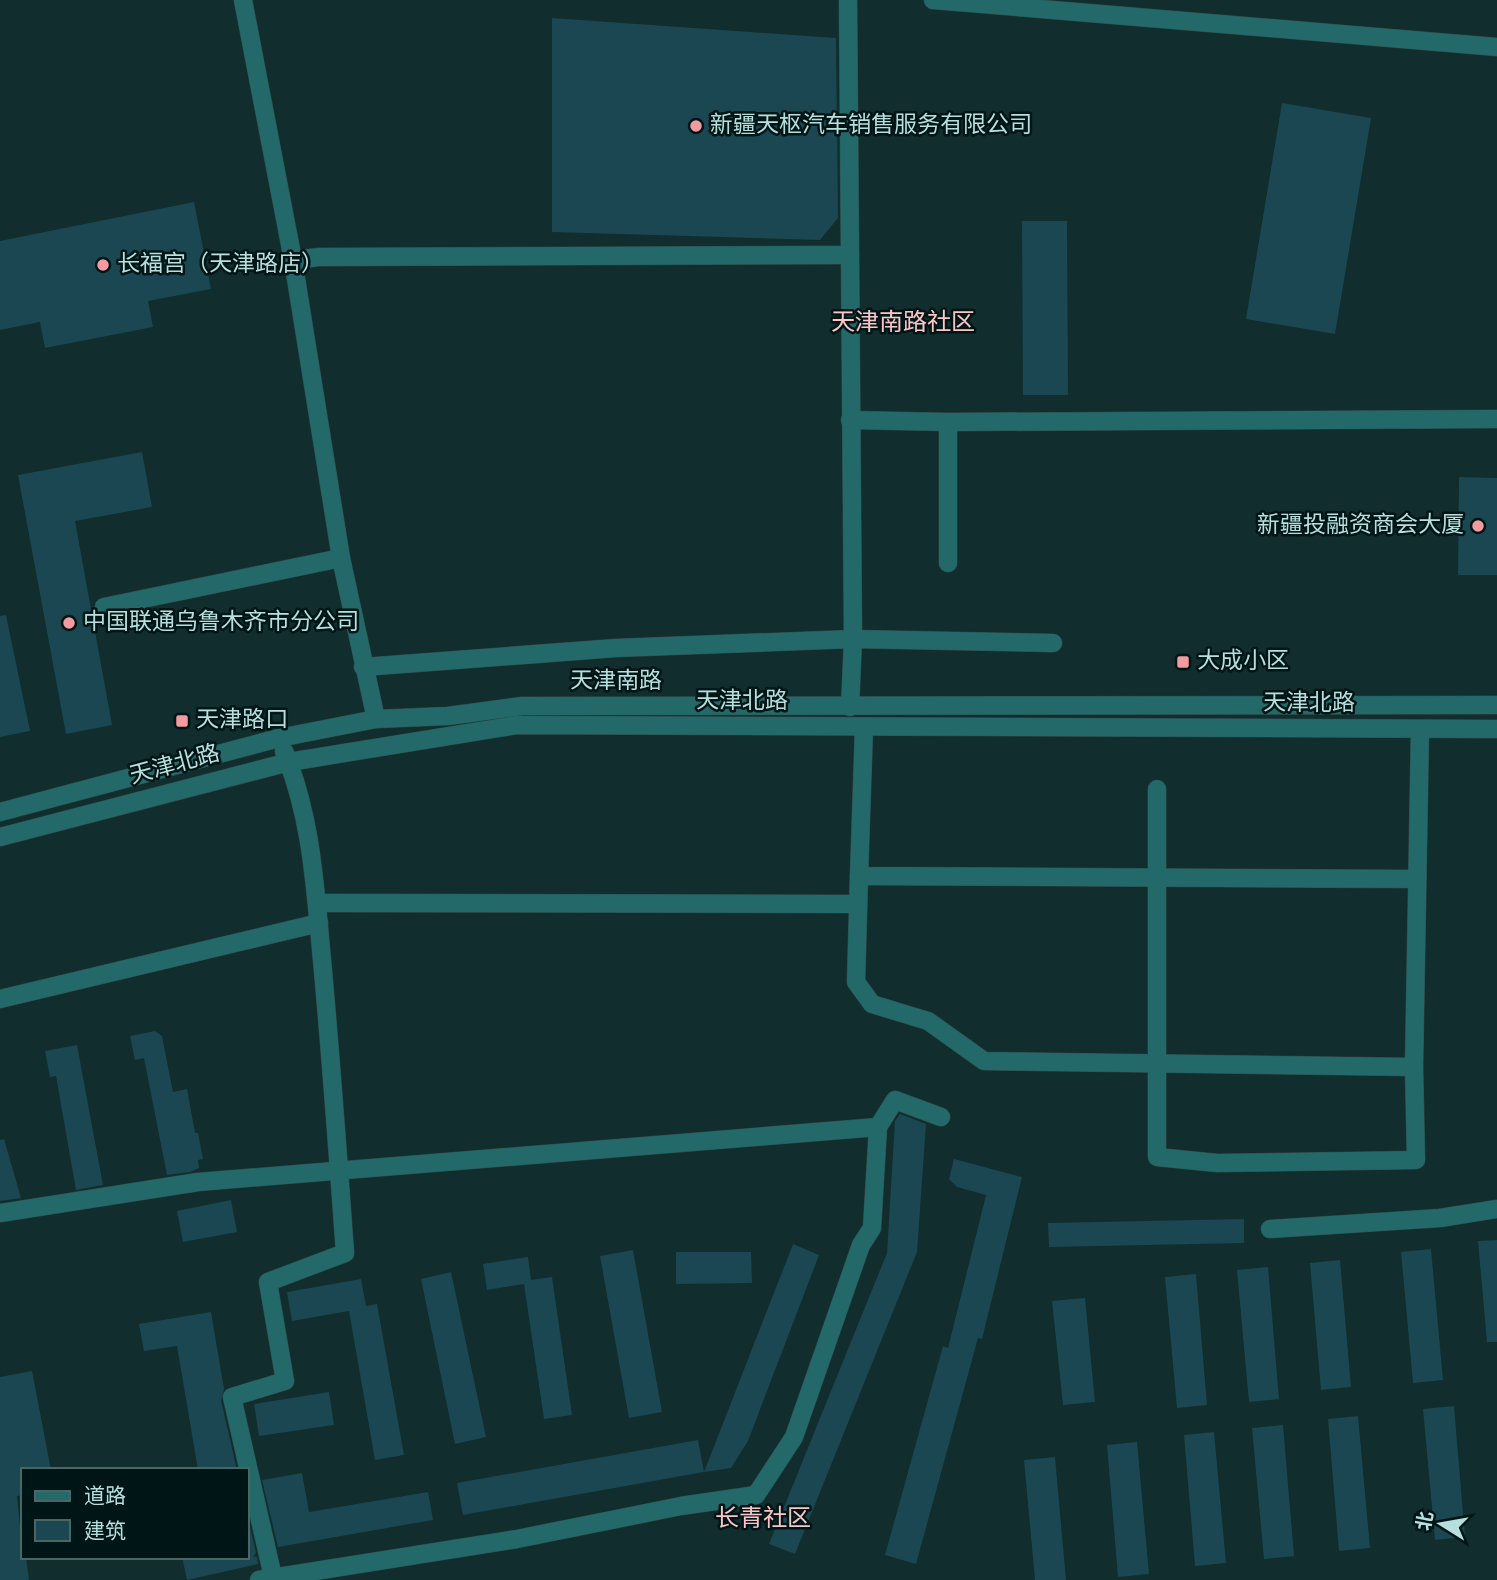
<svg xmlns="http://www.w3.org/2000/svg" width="1497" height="1580" viewBox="0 0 1497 1580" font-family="Overpass,'Noto Sans SC',sans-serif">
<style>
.building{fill:#1a4751}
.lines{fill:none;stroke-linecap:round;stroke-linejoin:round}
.minor-casing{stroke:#2f4a49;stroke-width:19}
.minor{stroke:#236969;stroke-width:18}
.poi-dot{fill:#f49aa1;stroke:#001515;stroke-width:2.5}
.labels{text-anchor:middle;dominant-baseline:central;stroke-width:5;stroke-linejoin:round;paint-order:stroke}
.poi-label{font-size:23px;fill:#b6dfde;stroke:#001515;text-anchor:start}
.street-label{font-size:23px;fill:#b6dfde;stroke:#001515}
.neighbourhood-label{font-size:24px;fill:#fac5c8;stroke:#001515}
</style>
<rect width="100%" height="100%" fill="#112d2d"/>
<!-- building -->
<g class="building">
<polygon points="552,18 836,38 838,218 820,240 552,232"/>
<polygon points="1282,103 1371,118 1335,334 1246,319"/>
<polygon points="194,202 211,289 148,301 153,327 45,348 40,322 0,330 0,241"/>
<polygon points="1022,221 1067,221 1068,395 1023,395"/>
<polygon points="142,452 152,507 75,521 112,725 66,734 18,475"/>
<polygon points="1459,477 1497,478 1497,575 1458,575"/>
<polygon points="6,615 30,731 0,737 0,616"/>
<polygon points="155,1031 162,1036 173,1092 187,1089 195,1133 198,1133 203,1159 198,1160 199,1168 190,1172 167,1175 144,1058 135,1060 130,1036"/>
<polygon points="77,1045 103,1185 76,1190 56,1076 50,1077 45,1051"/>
<polygon points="900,1114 926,1124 917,1252 795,1554 769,1544 887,1253 895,1121"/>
<polygon points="4,1139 21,1198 0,1201 0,1140"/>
<polygon points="954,1159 1022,1177 982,1339 978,1338 916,1564 885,1555 943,1346 948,1348 986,1195 957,1187 949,1179"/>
<polygon points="231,1200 237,1232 183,1242 177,1211"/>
<polygon points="1244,1219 1244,1243 1049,1247 1048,1223"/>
<polygon points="1497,1240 1497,1342 1487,1342 1478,1241"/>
<polygon points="793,1244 819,1255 748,1441 731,1468 704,1472"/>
<polygon points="1431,1249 1443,1380 1413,1383 1401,1252"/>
<polygon points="633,1250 662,1412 629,1418 600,1256"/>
<polygon points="676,1252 751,1252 752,1283 676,1284"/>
<polygon points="528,1257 531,1280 552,1277 572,1415 544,1419 524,1284 487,1290 483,1264"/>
<polygon points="1340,1260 1351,1387 1321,1390 1310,1263"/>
<polygon points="1268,1267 1279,1399 1249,1402 1237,1270"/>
<polygon points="451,1272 486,1437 455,1444 421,1279"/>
<polygon points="1196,1274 1207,1405 1177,1408 1165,1277"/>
<polygon points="361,1279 366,1306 377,1304 404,1455 375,1460 349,1311 292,1321 287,1292"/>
<polygon points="1085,1298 1095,1402 1063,1405 1052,1301"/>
<polygon points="211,1312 224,1389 221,1400 237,1470 198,1470 177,1346 144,1351 139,1324"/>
<polygon points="32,1371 51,1470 23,1470 23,1495 17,1496 23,1557 26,1557 29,1580 0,1580 0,1377"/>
<polygon points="329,1392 334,1425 259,1436 254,1404"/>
<polygon points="1454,1406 1465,1537 1435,1540 1423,1409"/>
<polygon points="1358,1416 1370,1548 1339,1551 1328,1419"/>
<polygon points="1283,1425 1294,1556 1264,1559 1252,1428"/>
<polygon points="1214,1432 1226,1563 1195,1566 1184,1435"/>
<polygon points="698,1440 704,1472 463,1515 457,1483"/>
<polygon points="1137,1442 1149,1574 1118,1577 1107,1445"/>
<polygon points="1055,1457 1066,1580 1035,1580 1024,1460"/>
<polygon points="302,1473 309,1512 428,1492 433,1520 278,1547 262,1480"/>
<polygon points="247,1513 256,1553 253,1557 257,1557 258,1564 187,1580 182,1557 247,1557"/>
</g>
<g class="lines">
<defs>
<g id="minor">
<polyline points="243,0 293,260 341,558 376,719"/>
<polyline points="848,0 853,639 850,707"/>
<polyline points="933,0 1497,47"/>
<polyline points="293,260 319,257 850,255"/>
<polyline points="850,420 948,422 1497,419"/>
<polyline points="948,563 948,422"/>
<polyline points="104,607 341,558"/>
<polyline points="363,667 616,648 853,639 1053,643"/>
<polyline points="864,728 859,876 1417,879"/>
<polyline points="1157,789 1157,1157 1217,1163 1416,1160 1414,1067 1420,729"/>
<polyline points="0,812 279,738 376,719 448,716 522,706 1497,705"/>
<polyline points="0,837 289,762 517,725 1497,729"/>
<polyline points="859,876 856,982 872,1004 928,1021 984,1061 1414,1067"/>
<polyline points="317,903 858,904"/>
<polyline points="0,999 319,923"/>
<polyline points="0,1213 198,1182 878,1127"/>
<polyline points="1270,1229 1440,1218 1497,1209"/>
<path d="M273,1577L232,1397L285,1381L268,1282L345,1253C338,1155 331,1058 322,960C315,888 312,818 284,751"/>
<polyline points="259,1580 517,1539 681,1506 756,1495 794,1437 861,1245 872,1228 878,1127 895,1100 941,1117"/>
</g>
</defs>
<!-- minor casing -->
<use href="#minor" class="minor-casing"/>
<!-- minor -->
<use href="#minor" class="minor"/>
</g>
<!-- markers -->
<g class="poi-dot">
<circle cx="696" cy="126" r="7"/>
<circle cx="103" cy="265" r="7"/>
<circle cx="1478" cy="526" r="7"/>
<circle cx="69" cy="623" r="7"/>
<rect x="1176" y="655" width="14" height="14" rx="3.5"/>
<rect x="175" y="714" width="14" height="14" rx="3.5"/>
</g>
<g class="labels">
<!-- poi labels -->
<g class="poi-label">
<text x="710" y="126">新疆天枢汽车销售服务有限公司</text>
<text x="117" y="265">长福宫（天津路店）</text>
<text x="1464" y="526" text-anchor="end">新疆投融资商会大厦</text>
<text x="83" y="623">中国联通乌鲁木齐市分公司</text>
<text x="1197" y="662">大成小区</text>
<text x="196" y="721">天津路口</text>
</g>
<!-- street labels -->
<g class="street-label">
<text x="616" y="682">天津南路</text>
<text x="742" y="702">天津北路</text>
<text x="1309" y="704">天津北路</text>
<text transform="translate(175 766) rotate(-15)">天津北路</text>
</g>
<!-- neighbourhood labels -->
<g class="neighbourhood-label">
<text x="903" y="324">天津南路社区</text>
<text x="763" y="1520">长青社区</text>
</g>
</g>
<!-- legend -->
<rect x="21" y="1468" width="228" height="91" fill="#001515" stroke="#496665" stroke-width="2"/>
<rect x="35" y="1491" width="35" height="10" fill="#236969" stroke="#496665" stroke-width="2"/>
<text x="84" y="1503" font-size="21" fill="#b6dfde">道路</text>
<rect x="35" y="1520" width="35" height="21" fill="#1a4751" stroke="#496665" stroke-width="2"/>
<text x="84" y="1538" font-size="21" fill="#b6dfde">建筑</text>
<!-- north arrow -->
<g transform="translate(1441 1524) rotate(281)" stroke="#001515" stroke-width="5" paint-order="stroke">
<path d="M0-5L12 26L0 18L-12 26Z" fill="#b6dfde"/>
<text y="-10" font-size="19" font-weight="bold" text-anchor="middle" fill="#b6dfde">北</text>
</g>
</svg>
